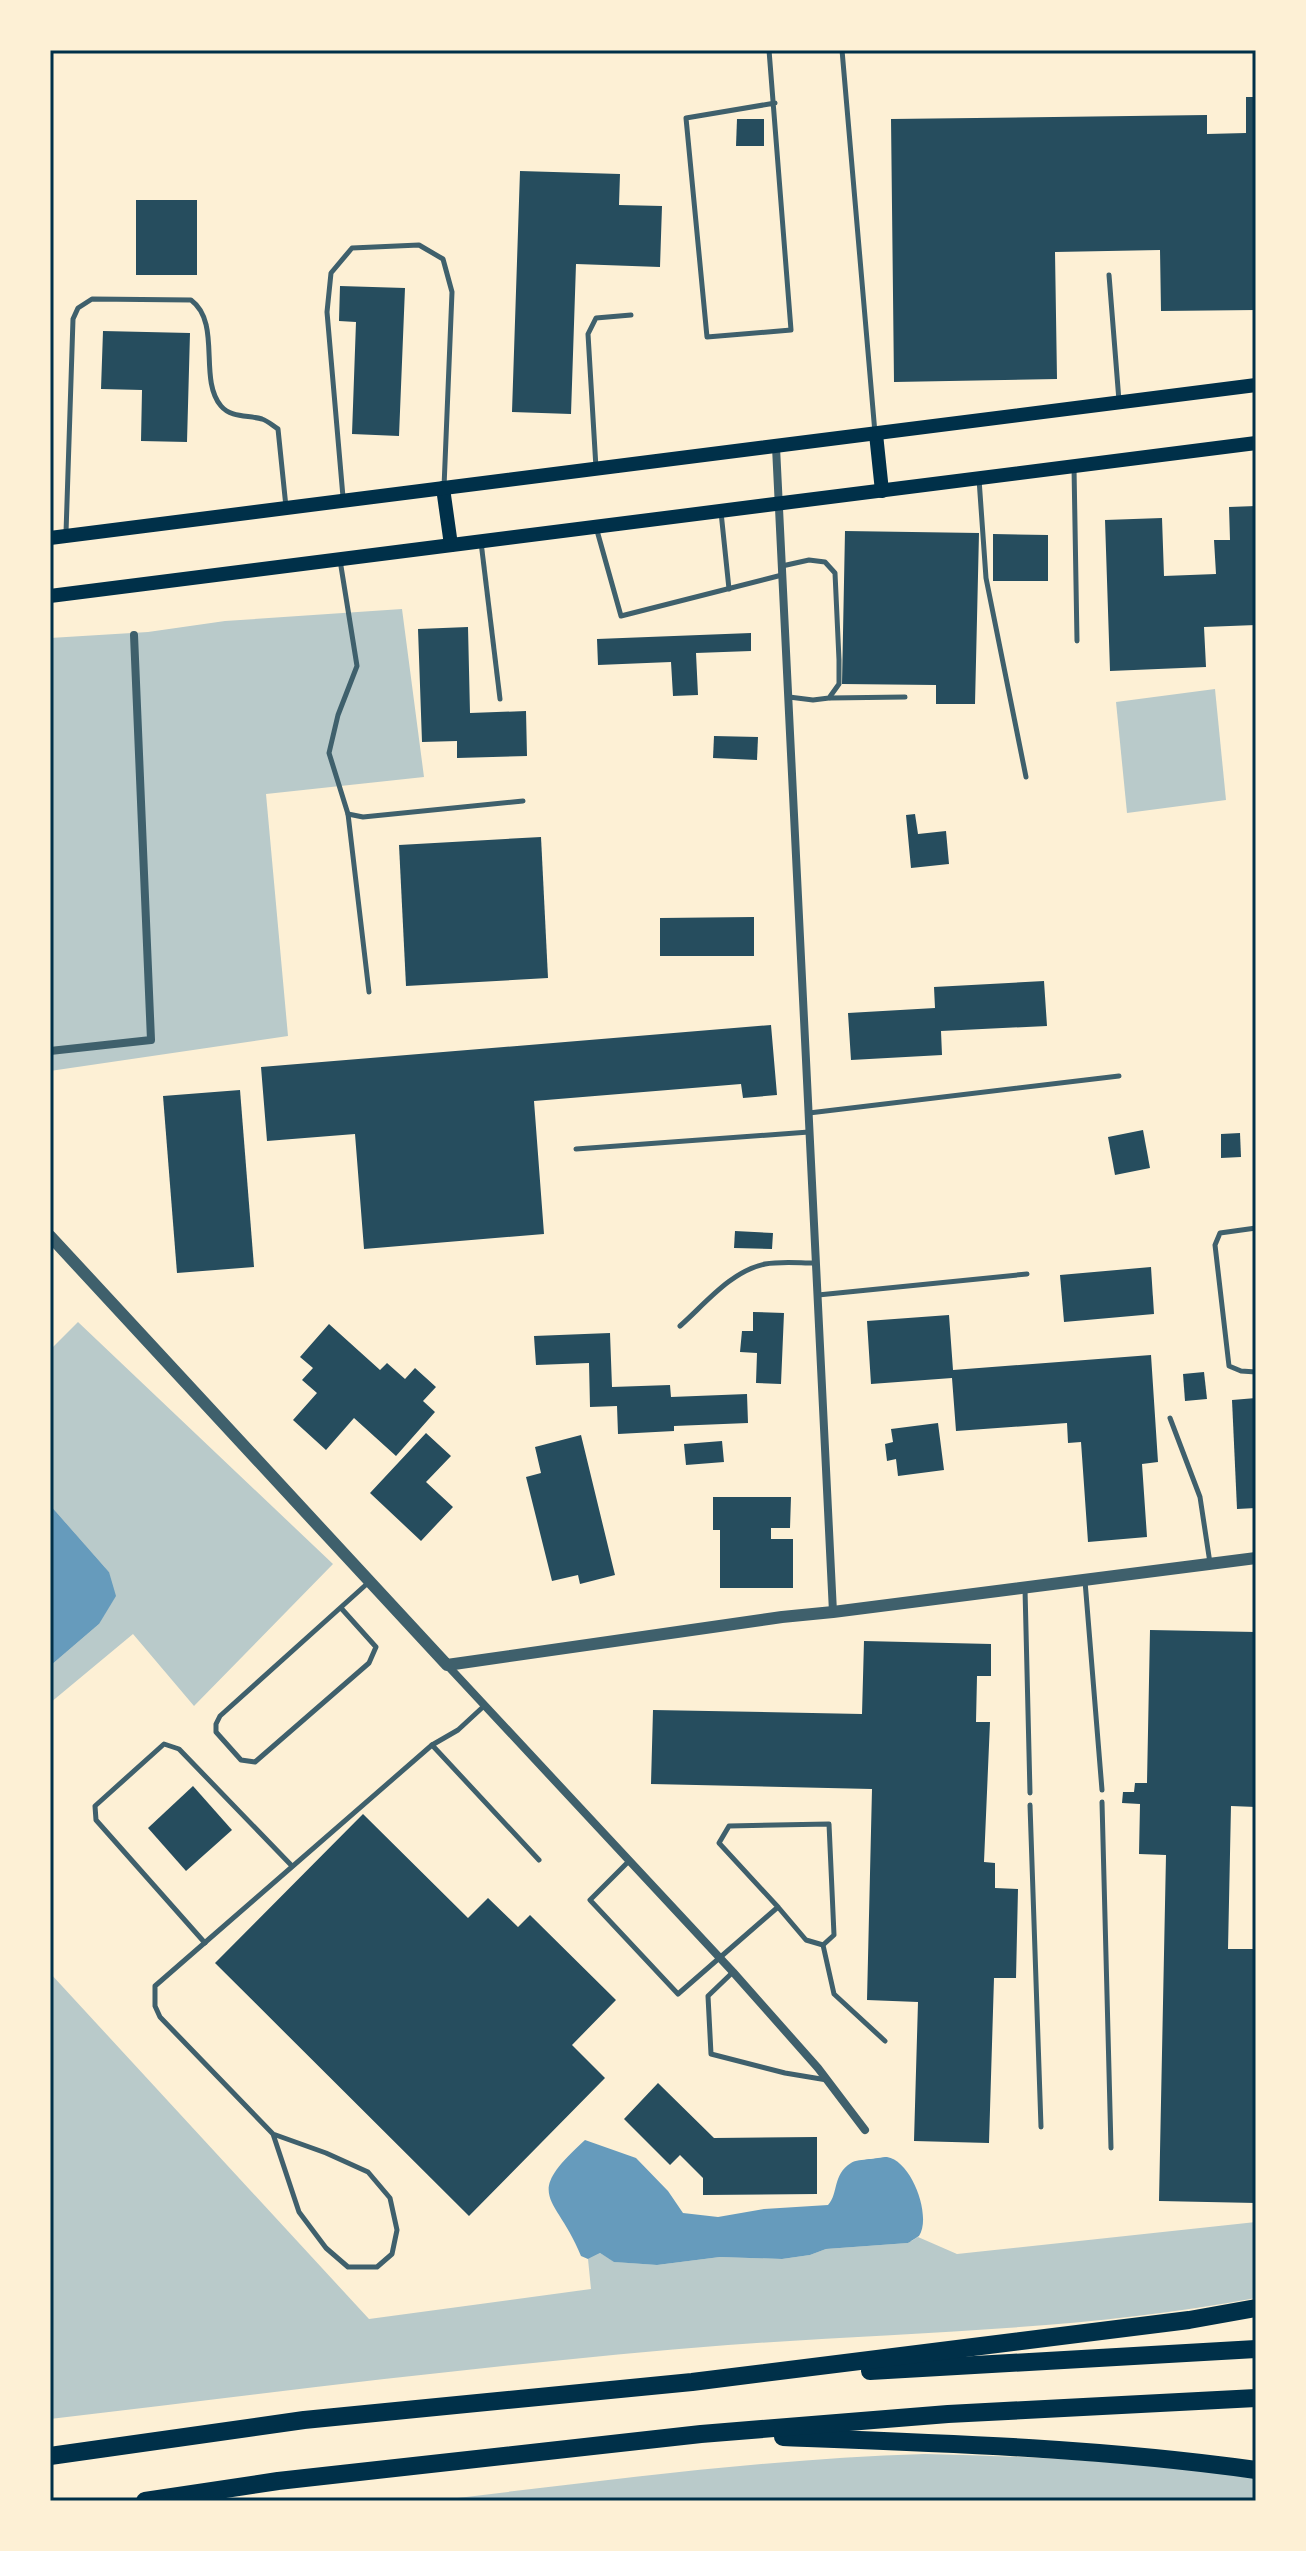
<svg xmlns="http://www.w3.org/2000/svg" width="1306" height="2551" viewBox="0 0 1306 2551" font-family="'PT Sans',sans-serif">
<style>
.green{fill:#b9caca}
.water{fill:#669bbc}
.building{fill:#264d5e}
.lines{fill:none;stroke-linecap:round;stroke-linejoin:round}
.service{stroke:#3f606c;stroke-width:5}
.minor{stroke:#3f606c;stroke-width:8}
.tertiary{stroke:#3f606c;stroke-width:12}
.primary{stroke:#003049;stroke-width:14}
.motorway{stroke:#003049;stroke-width:18}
.neatline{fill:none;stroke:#003049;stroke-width:3}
</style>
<rect width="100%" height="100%" fill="#fdf0d5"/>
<!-- green -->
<g class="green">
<polygon points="402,609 424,777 266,794 288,1036 50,1071 50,638 148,632 225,621"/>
<polygon points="1215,689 1226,800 1127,813 1116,702"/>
<polygon points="78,1322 333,1564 194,1706 133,1634 50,1703 50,1666 99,1624 109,1572 50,1505 50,1350"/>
<path d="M50,1973L369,2319L591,2289L588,2259L600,2253L615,2262L657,2265L720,2257L782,2259L810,2255L826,2249L908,2243L918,2237L957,2254L1256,2222V2298C1082,2331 904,2332 728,2345C502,2363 276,2392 50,2419Z"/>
<path d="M925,2454C1036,2456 1146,2463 1256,2478V2501H431C595,2482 759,2459 925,2454Z"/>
</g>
<!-- water -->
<g class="water">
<polygon points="50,1505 109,1572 116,1596 99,1624 50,1666"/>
<path d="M585,2140L636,2158L668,2191L683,2213L718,2217L764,2209L828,2205C839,2193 832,2175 851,2163C855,2160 863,2160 869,2159C874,2159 882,2157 887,2157C912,2161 932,2217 919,2236C917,2237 910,2242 908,2243L826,2249L810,2255L782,2259L720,2257L657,2265L614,2262L600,2253L588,2259L581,2256C556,2194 521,2198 585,2140Z"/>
</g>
<!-- building -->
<g class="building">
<polygon points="1246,97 1256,97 1256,310 1161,311 1160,250 1055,252 1057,379 894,382 891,119 1207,115 1207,134 1246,133"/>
<polygon points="737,119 764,119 764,146 736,146"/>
<polygon points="520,171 620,174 619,205 662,206 660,267 576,264 571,414 512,412"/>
<rect x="136" y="200" width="61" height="75"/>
<polygon points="340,286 405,288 399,436 352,434 356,322 339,321"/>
<polygon points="103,331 190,333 187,442 141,441 142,390 101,389"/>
<polygon points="1256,506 1256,625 1204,627 1206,667 1110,671 1105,520 1162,518 1164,576 1216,574 1214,540 1230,540 1229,507"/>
<polygon points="845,531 979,533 975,704 936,704 936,685 842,684"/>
<polygon points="993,534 1048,535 1048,581 993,581"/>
<polygon points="468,627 470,713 526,711 527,756 457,758 457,741 422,742 418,629"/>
<polygon points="751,633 751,651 696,653 698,695 673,696 671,662 598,665 597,639"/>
<polygon points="714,736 758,737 757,760 713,758"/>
<polygon points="915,814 918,834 946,831 949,864 911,868 906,815"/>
<polygon points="541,837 548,978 406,986 399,845"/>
<polygon points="754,917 754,956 660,956 660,918"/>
<polygon points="1044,981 1047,1026 941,1031 942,1055 851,1060 848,1013 935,1008 934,987"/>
<polygon points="771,1025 777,1095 743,1098 741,1084 534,1101 544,1234 364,1249 355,1134 267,1141 261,1067"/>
<polygon points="240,1090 254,1267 177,1273 163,1096"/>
<polygon points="1143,1130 1150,1168 1115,1175 1108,1137"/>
<polygon points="1240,1133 1241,1157 1221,1158 1221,1134"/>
<polygon points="735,1231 773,1233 772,1249 734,1248"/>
<polygon points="1151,1267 1154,1314 1064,1322 1060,1275"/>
<polygon points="753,1312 784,1313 781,1384 756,1383 757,1353 740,1352 742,1331 753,1331"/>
<polygon points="949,1315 953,1370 1151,1355 1158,1462 1142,1464 1147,1537 1088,1542 1081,1442 1068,1443 1067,1423 956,1431 952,1378 871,1384 867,1321"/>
<polygon points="329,1324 380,1370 387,1363 405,1379 415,1368 436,1387 423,1401 435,1412 396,1456 354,1418 326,1450 293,1420 317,1393 302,1380 313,1368 300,1357"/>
<polygon points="610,1333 612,1387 670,1385 671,1397 747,1394 748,1423 674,1426 674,1431 618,1434 617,1406 590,1407 589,1363 536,1365 534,1336"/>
<polygon points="1204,1372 1207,1399 1185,1401 1183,1374"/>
<polygon points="1256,1398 1256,1508 1237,1509 1232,1400"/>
<polygon points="938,1423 944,1470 898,1476 896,1459 887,1461 885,1444 893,1442 891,1429"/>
<polygon points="426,1433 451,1456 426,1482 453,1507 421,1541 370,1493"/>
<polygon points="581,1435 615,1575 580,1584 578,1575 552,1581 526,1477 541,1473 535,1447"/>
<polygon points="722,1441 724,1462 686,1465 684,1444"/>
<polygon points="713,1497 791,1497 790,1528 771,1528 771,1539 793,1539 793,1588 720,1588 720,1530 713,1530"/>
<polygon points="1150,1630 1256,1632 1256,1807 1231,1806 1228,1949 1256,1949 1256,2203 1159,2201 1166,1855 1139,1854 1140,1804 1122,1803 1123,1792 1134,1792 1135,1783 1147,1783"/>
<polygon points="864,1641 991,1644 991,1676 977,1676 976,1722 990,1722 984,1862 995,1863 995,1888 1018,1889 1016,1978 994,1978 989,2143 914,2141 918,2002 867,2000 872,1789 651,1784 653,1710 862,1714"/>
<polygon points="193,1786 232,1830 186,1871 148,1828"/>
<polygon points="363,1814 468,1918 488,1898 518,1927 530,1915 616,2000 572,2045 605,2078 469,2216 215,1963"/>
<polygon points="658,2083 714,2138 817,2137 817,2194 703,2195 703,2178 680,2155 670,2165 624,2119"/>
</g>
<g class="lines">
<!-- service -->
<g class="service">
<polyline points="769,50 791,330 707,337 686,118 775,103"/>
<polyline points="842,50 875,433"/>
<polyline points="1109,275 1119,401"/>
<polyline points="1256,384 1256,341"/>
<polyline points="1074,467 1077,641"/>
<polyline points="596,468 588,334 596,318 631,315"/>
<polyline points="979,479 986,578 1026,777"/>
<polyline points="343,497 327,312 331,273 352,248 419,245 443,259 452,292 444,487"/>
<polyline points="721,512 729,589"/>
<polyline points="596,527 621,616 782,575"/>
<path d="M66,533L73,319L78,308L92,299L191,300C222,323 198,379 221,406C231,418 248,415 262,419C268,421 273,426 278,429L286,507"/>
<polyline points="481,542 500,699"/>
<polyline points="340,560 357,666 338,715 329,753 348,814 369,992"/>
<polyline points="782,566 809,560 825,562 835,573 839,660 839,684 829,698 813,700 789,697"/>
<polyline points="830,698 905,697"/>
<polyline points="348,814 363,817 523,801"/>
<polyline points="809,1113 1119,1076"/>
<polyline points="576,1149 809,1132"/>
<polyline points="1256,1228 1220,1233 1215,1245 1229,1366 1241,1371 1256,1372"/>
<polyline points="818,1295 1027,1274"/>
<path d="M680,1326C705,1304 731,1271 765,1264C781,1261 799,1263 815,1263"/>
<polyline points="1170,1418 1200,1497 1210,1563"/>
<polyline points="1085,1581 1102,1790"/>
<polyline points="1025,1589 1030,1793"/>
<polyline points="341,1608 376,1647 369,1663 255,1762 241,1760 216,1732 216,1724 220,1716 369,1582"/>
<polyline points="484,1706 458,1730 432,1745 539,1860"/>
<polyline points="1102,1802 1111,2148"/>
<polyline points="1030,1805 1041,2127"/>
<polyline points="629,1861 590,1900 678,1994 778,1907 806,1940 823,1945 834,1935 829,1824 729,1826 719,1843 778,1907"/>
<polyline points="205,1943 96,1820 95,1806 164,1744 179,1749 292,1866"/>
<polyline points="823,1945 834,1994 885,2041"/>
<polyline points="733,1972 708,1996 711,2054 785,2073 827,2080"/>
<polyline points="273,2134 299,2212 326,2248 348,2267 377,2267 392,2254 397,2230 390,2198 368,2172 326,2153 273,2134 160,2017 155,2006 155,1986 432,1745"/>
</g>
<!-- minor -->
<g class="minor">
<polyline points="776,447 833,1612"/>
<polyline points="50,1051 151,1040 134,635"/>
<polyline points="447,1665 733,1972 818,2068 865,2130"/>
</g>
<!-- tertiary -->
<polyline class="tertiary" points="50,1236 447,1665 782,1617 833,1612 1256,1558"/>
<!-- primary -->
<g class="primary">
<polyline points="876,434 882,491"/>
<polyline points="443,488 451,545"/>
<polyline points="50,538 1256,385"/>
<polyline points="50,596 1256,443"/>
</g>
<!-- motorway -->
<g class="motorway">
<polyline points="870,2371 1256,2349"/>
<path d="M783,2437C942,2443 1099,2448 1256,2470"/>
<polyline points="50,2456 304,2420 692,2382 1189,2320 1256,2308"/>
<polyline points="145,2501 278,2481 701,2434 948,2414 1256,2398"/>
</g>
</g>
<!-- border -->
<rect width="1306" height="2551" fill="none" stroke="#fdf0d5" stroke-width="104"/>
<rect x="52" y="52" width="1202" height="2447" class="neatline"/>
</svg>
